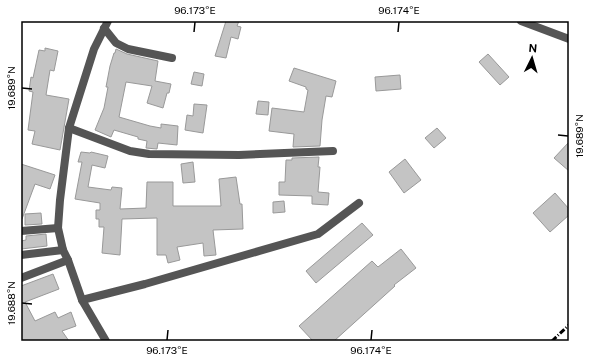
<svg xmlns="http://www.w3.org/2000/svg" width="590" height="362" viewBox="0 0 590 362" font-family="'Public Sans',sans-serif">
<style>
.building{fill:#c4c4c4;stroke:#999}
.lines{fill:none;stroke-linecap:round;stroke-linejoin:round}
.minor{stroke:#555;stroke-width:8}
.rail{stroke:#000;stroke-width:3;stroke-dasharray:6 2 1 2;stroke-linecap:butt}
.ticks{fill:none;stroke:#000;stroke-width:1.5}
.neatline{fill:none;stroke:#000;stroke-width:1.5}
.ticks-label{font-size:10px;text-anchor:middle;fill:#000}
</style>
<rect width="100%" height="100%" fill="#fff"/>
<!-- building -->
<g class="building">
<polygon points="226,21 239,21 237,26 241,27 238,39 231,37 226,58 215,56"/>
<polygon points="45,48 58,51 54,71 50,70 46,95 69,99 60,150 32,144 35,131 28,130 33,92 29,91 31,77 33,78 39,50 45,51"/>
<polygon points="116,49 127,54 158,61 155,81 171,84 169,93 167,93 163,108 147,103 152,86 126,82 119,117 150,126 161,128 161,124 178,126 177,145 158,143 157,149 146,148 147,141 138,139 138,137 114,130 111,137 95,130 104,108 108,87 106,87 110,66 114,53 115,53"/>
<polygon points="488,54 509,77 500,85 479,62"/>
<polygon points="294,68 336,81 332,97 326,96 322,120 320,146 293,147 294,134 269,131 272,108 304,112 308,90 306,89 306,87 289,81"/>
<polygon points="194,72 204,74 202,86 191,84"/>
<polygon points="400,75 401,89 376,91 375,77"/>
<polygon points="258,101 269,102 268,115 256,114"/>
<polygon points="194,104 207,105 203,133 185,130 187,115 193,116"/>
<polygon points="437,128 446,138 434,148 425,138"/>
<polygon points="569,142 569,171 554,158"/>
<polygon points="81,152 90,153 91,152 108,156 105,168 92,165 88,187 111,190 112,187 122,188 120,209 146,208 147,182 173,182 173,206 221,206 219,179 236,177 240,204 242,204 243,229 213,230 216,255 204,256 203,243 177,247 180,260 168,263 166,255 157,255 157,218 122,219 120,255 102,253 104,227 99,227 99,219 96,219 96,210 100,210 100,203 75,199 82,162 78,162"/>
<polygon points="319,157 318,167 320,167 318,192 329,193 328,205 312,204 312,196 279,195 279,182 285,182 286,160 292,160 292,158"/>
<polygon points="405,159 421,180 404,193 389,172"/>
<polygon points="193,162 195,182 183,183 181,164"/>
<polygon points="21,164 55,175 50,189 35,184 22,219 21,219"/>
<polygon points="555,193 569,209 569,215 550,232 533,213"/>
<polygon points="284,201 285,212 273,213 273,202"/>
<polygon points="41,213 42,224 25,225 25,214"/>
<polygon points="362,223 373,235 316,283 306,271"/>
<polygon points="46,234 47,246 21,249 21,241 26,240 26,236"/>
<polygon points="401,249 416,268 394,285 395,286 334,341 313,341 299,326 372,261 378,267"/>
<polygon points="53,274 59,289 25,302 35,321 55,312 58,318 71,312 76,326 62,331 69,341 21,341 21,286"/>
</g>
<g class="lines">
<!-- minor -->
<g class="minor">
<polyline points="521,21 569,39"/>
<polyline points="104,28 116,43 128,49 172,58"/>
<polyline points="69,128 130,151 149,154 239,155 333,151"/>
<polyline points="21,231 58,228"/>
<polyline points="21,255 63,250"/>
<polyline points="21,278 68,260"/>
<polyline points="82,300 145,284 318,234 359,203"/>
<polyline points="106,341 82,300 68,260 63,250 58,228 60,200 69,128 94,49 108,21"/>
</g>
<!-- rail -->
<polyline class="rail" points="552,341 569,325"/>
</g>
<!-- ticks -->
<path class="ticks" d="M194,32L195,22M398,32L399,22M22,88L32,89M558,135L568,136M22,303L32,304M167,340L168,330M371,340L372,330"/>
<!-- border -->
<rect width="590" height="362" fill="none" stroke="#ffffff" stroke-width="44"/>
<!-- north arrow -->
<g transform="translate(532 58) rotate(5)" stroke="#ffffff" stroke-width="3" paint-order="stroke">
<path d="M0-3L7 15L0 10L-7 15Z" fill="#000000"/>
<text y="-6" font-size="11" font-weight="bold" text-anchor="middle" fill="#000000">N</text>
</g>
<rect x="22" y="22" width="546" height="318" class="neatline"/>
<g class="ticks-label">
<text x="195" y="14">96.173°E</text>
<text x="399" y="14">96.174°E</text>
<text transform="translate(11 88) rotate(-90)" y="4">19.689°N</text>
<text transform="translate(579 136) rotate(-90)" y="4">19.689°N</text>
<text transform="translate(11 303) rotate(-90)" y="4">19.688°N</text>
<text x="167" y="354">96.173°E</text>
<text x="371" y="354">96.174°E</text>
</g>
</svg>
